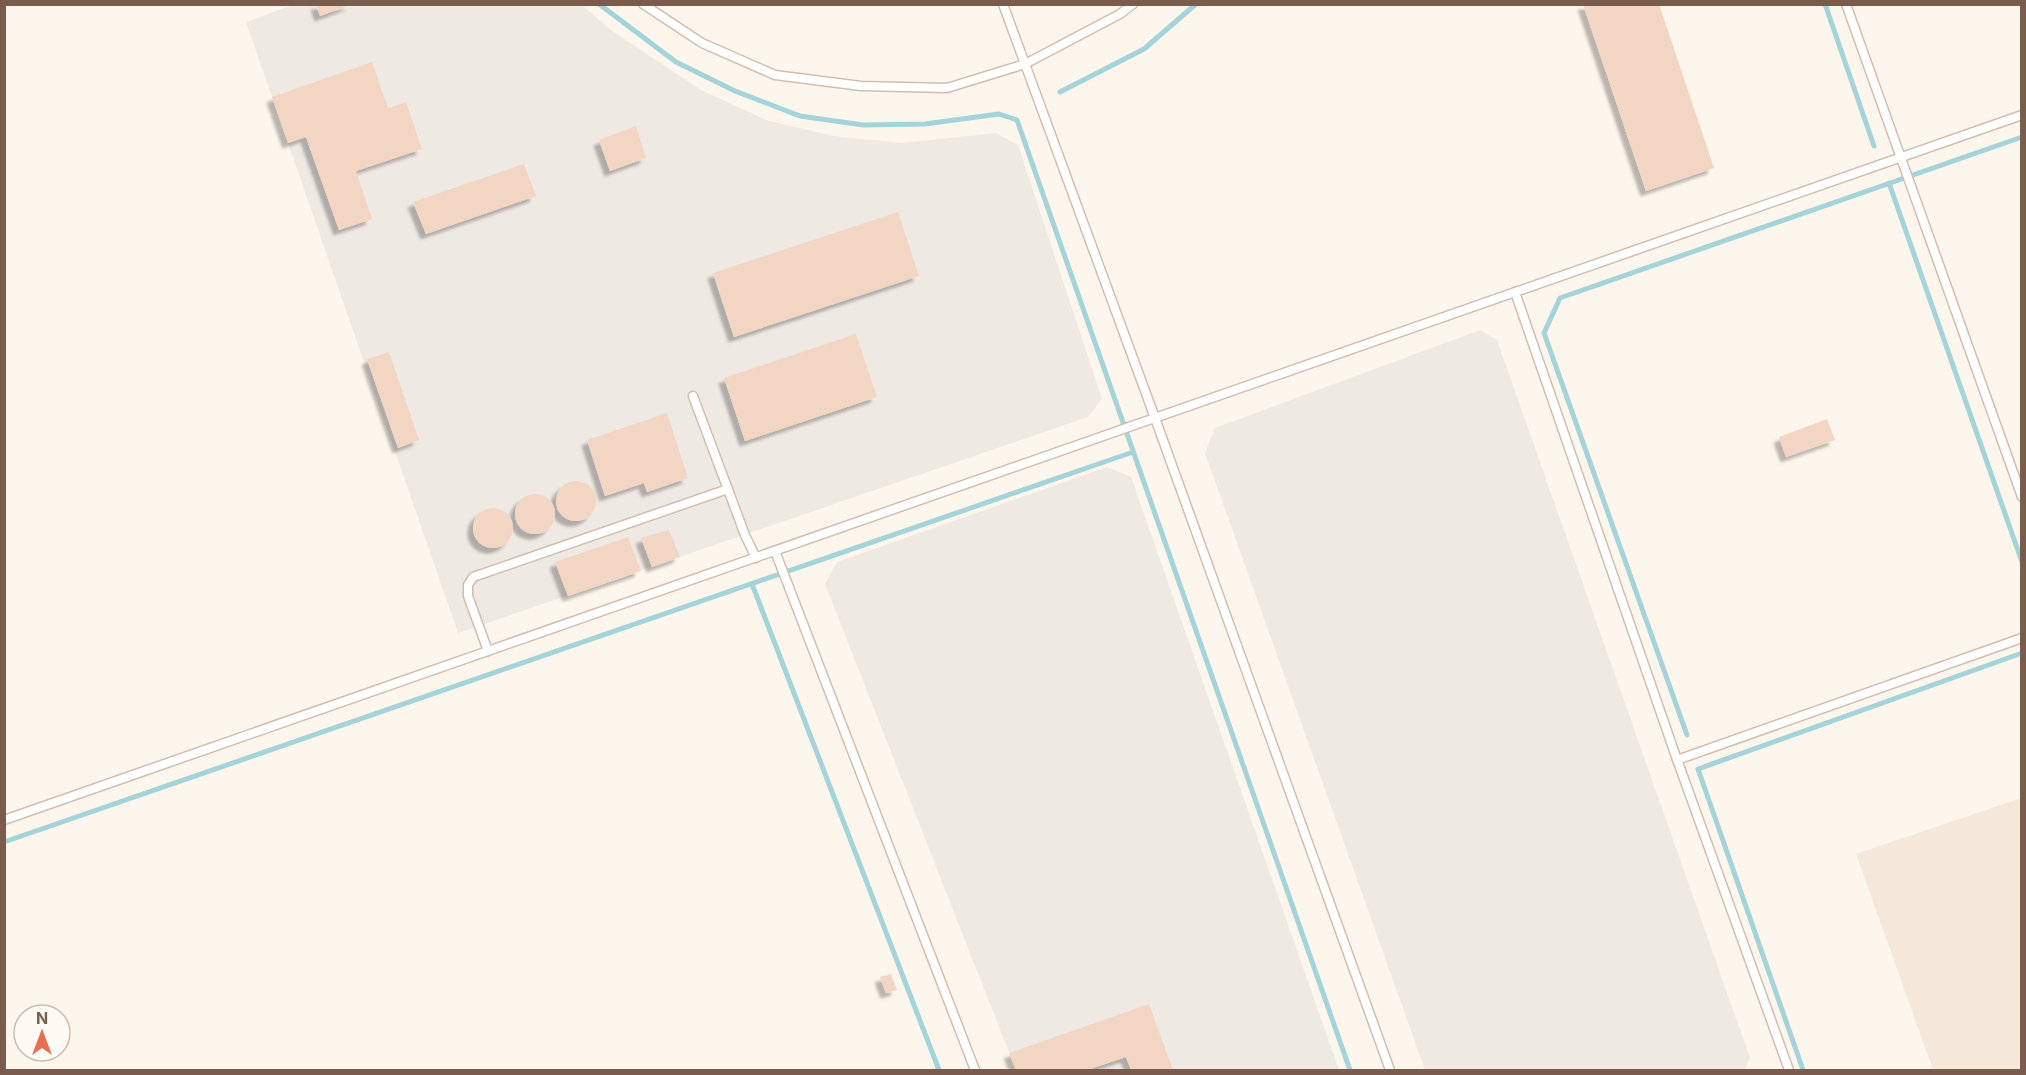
<svg xmlns="http://www.w3.org/2000/svg" width="2026" height="1075" viewBox="0 0 2026 1075" font-family="Inter,sans-serif">
<style>
.residential{fill:#f5e8da}
.industrial{fill:#efe9e4}
.lines{fill:none;stroke-linecap:round;stroke-linejoin:round}
.stream{stroke:#a5d3da;stroke-width:5}
.building{fill:#f3d5c3;filter:url(#shadow)}
.service-casing{stroke:#d1beb0;stroke-width:11}
.service{stroke:#fff;stroke-width:8}
</style>
<defs>
<filter id="shadow"><feDropShadow dx="-5.5" dy="5.5" stdDeviation="1.5" flood-color="#0004"/></filter>
</defs>
<rect width="100%" height="100%" fill="#fdf6ec"/>
<!-- residential -->
<polygon class="residential" points="2021,798 2021,1070 1933,1070 1856,854"/>
<!-- industrial -->
<g class="industrial">
<polygon points="296,4 582,5 611,30 701,90 766,120 833,136 902,143 996,133 1018,145 1102,399 1088,417 458,633 246,22"/>
<polygon points="1480,330 1497,340 1750,1058 1744,1070 1425,1070 1205,453 1215,428"/>
<polygon points="1107,467 1131,477 1339,1070 1016,1070 825,584 837,562"/>
</g>
<g class="lines">
<!-- stream -->
<g class="stream">
<polyline points="599,4 676,62 735,91 800,116 863,125 925,124 999,114 1017,120 1350,1070"/>
<polyline points="1825,4 1874,146"/>
<polyline points="1060,92 1144,49 1196,4"/>
<polyline points="1889,183 2022,562"/>
<polyline points="752,584 939,1070"/>
<polyline points="1687,735 1544,333 1560,298 2022,137"/>
<polyline points="4,842 1133,452"/>
<polyline points="1803,1070 1698,769 2022,653"/>
</g>
</g>
<!-- building -->
<g class="building">
<polygon points="316,4 350,4 350,5 320,16"/>
<polygon points="1583,4 1659,4 1714,168 1646,191"/>
<polygon points="372,62 388,108 406,102 422,149 356,171 372,219 339,230 306,137 288,143 272,97"/>
<polygon points="636,126 646,158 610,171 599,140"/>
<polygon points="524,164 536,196 426,234 413,202"/>
<polygon points="898,212 919,276 734,337 713,273"/>
<polygon points="856,334 877,397 745,441 724,378"/>
<polygon points="389,352 419,440 398,448 367,359"/>
<polygon points="667,413 688,478 647,492 644,483 605,496 587,440"/>
<polygon points="1827,419 1835,440 1786,457 1779,437"/>
<circle cx="576" cy="501" r="20"/>
<circle cx="535" cy="514" r="20"/>
<circle cx="493" cy="528" r="20"/>
<polygon points="669,530 680,557 652,567 641,538"/>
<polygon points="628,537 641,571 568,596 555,562"/>
<polygon points="891,974 897,990 886,993 880,977"/>
<polygon points="1149,1004 1173,1070 1131,1070 1126,1057 1087,1070 1016,1070 1009,1053"/>
</g>
<g class="lines">
<defs>
<g id="service">
<polyline points="643,4 702,43 775,75 861,86 947,88 1025,64 1120,14 1133,4"/>
<polyline points="1003,4 1155,418 1390,1070"/>
<polyline points="1846,4 2022,497"/>
<polyline points="1515,292 1674,751 1789,1070"/>
<polyline points="693,396 745,535 756,558"/>
<polyline points="775,551 975,1070"/>
<polyline points="488,651 468,596 468,585 473,577 728,489"/>
<polyline points="1677,760 2022,638"/>
<polyline points="4,820 2022,115"/>
</g>
</defs>
<!-- service casing -->
<use href="#service" class="service-casing"/>
<!-- service -->
<use href="#service" class="service"/>
</g>
<!-- border -->
<rect width="2026" height="1075" fill="none" stroke="#7a5c4d" stroke-width="12"/>
<!-- north arrow -->
<g transform="translate(42 1033)"><circle r="28" fill="#fffaf3" stroke="#cabbb1" stroke-width="1.5"/>
<path d="M0-4.5L10 22L0 15L-10 22Z" fill="#e76f51"/>
<text y="-9" font-size="16" font-weight="bold" text-anchor="middle" fill="#7a5c4d">N</text>
</g>
</svg>
